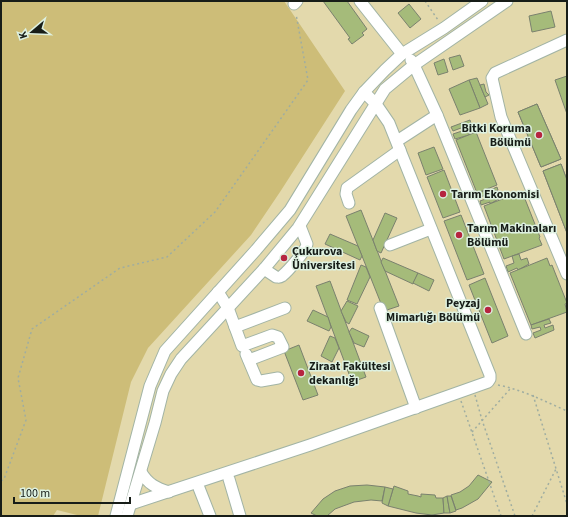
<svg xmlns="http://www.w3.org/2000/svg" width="568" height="517" viewBox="0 0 568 517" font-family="'Source Sans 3',sans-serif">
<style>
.green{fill:#e3d9ac}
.forest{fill:#cdbd78}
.building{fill:#a5bb7a;stroke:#7a816e}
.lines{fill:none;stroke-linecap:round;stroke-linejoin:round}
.minor-casing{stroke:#a2b4a5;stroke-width:13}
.path{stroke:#9fada1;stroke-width:1.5;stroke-dasharray:2 3;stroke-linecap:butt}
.minor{stroke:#fff;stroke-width:11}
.poi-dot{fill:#b62540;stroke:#def1e1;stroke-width:1.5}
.labels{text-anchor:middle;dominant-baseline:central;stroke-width:3;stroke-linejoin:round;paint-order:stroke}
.poi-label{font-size:12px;font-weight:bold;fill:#171d18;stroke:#def1e1;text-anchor:start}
</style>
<rect width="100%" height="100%" fill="#def1e1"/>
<!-- green -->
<rect class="green" x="1" y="1" width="566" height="515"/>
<!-- forest -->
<polygon class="forest" points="1,1 284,1 345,91 280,192 251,235 148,348 131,382 98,516 81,516 57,510 53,516 1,516"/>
<!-- building -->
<g class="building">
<polygon points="323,1 347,1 367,29 362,33 364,35 352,44 348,39 350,38"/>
<polygon points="409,4 421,19 410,28 398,13"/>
<polygon points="551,11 555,27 532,32 529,16"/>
<polygon points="460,55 464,66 453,70 449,58"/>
<polygon points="444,59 448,72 438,75 434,63"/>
<polygon points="567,76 567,114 555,80"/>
<polygon points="477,78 488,104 480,108 469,80"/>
<polygon points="469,80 480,108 460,115 449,89"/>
<polygon points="484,84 486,92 489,95 485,97 480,85"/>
<polygon points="537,104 561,159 541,167 518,112"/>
<polygon points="537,104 561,159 541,167 518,112"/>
<polygon points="470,120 471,124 465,126 466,129 474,126 475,130 469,133 469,135 455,139 453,134 462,131 461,128 453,131 451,127"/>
<polygon points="476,132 497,185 477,193 456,140"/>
<polygon points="434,147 443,169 426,175 418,153"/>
<polygon points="561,164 567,180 567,233 543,171"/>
<polygon points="561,164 567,180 567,233 543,171"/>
<polygon points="444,170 460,212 443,218 427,177"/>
<polygon points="497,187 498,190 491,193 492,196 500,193 502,197 490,204 490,202 481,205 480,201 488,198 487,195 479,197 478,194 489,188 490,190"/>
<polygon points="521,192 524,200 525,199 540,237 539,238 542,245 504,259 484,206"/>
<polygon points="361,210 399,306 384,311 346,216"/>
<polygon points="385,213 397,218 381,253 377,251 373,240"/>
<polygon points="461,215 484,274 467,280 444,221"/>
<polygon points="330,234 358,246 362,256 360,260 325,244"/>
<polygon points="519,254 521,260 527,258 529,264 518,270 517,268 508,272 506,266 514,263 512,256"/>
<polygon points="383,258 418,273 413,284 385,271 381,262"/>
<polygon points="547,258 550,266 552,265 567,303 565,304 567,312 531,325 510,273"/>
<polygon points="361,265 366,267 370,277 357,304 347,300"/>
<polygon points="418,273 434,280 429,291 413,283"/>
<polygon points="485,278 508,336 492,343 469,285"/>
<polygon points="330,281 366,377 352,382 316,286"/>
<polygon points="347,301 358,306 349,324 346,322 341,311"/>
<polygon points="313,310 328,317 331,327 329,331 307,321"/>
<polygon points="549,319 551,323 544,325 545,328 553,325 554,330 535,338 533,333 541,330 540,327 532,329 531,325"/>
<polygon points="352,328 369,336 364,347 354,343 349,332"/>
<polygon points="330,336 335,338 339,348 332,362 321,356"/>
<polygon points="299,345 318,395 303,400 284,351"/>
<polygon points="478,475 492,482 478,499 462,508 456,510 451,495 460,492 469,486"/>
<polygon points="367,485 385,487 382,501 371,500 354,502 335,509 327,516 317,516 311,513 323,499 335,491 350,486"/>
<polygon points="394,486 408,491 408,494 418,496 421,497 421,494 435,495 436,498 443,498 444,513 432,515 416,513 388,506"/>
<polygon points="385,487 393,489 388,506 382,503"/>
<polygon points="447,496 450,513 444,513 443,498"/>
<polygon points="447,496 451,496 456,511 450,513"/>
</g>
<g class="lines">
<defs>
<g id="minor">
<polyline points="360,1 402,54"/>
<polyline points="294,4 297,1"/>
<polyline points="567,40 495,73 492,78 501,117 567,274"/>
<polyline points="437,115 526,334"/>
<polyline points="397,141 437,115 414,65 411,60"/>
<polyline points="349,203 346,194 347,188 400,150"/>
<polyline points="390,245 431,229"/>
<path d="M264,269L276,277C279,277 279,278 282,276C288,271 306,251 307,244L300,226"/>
<polyline points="218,292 228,308 235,327 285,308"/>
<polyline points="380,308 416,408"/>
<polyline points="235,327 242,346 272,335 278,337 283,347 249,360"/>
<polyline points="246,354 257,380 261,381 278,378"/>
<path d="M141,472C148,484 156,488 169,492"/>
<polyline points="229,479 240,516"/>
<polyline points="199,488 210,516"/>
<polyline points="131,504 310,445 488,382 490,379 490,375 389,123 376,104 364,92"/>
<polyline points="116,516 150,386 165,351 256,250 290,210 351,110 364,92 385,70 402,54 444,28 482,1"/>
<polyline points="127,516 155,423 163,391 171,374 181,359 264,269 298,228 385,89 414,65 507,1"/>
</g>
</defs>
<!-- minor casing -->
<use href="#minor" class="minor-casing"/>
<!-- path -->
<g class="path">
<polyline points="425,1 438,20"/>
<path d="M498,385C523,390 544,401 567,411"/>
<polyline points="475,395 482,420 515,516"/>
<polyline points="533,395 567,504"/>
<polyline points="461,401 501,516"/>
<polyline points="472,432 511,388"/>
<polyline points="1,481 4,479 26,420 18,378 32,329 120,268 167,257 215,212 308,80 296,14"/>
<polyline points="532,516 556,469"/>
</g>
<!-- minor -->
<use href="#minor" class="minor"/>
</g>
<!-- markers -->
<g class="poi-dot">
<circle cx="539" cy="135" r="4"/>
<circle cx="443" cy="194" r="4"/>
<circle cx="459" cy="235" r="4"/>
<circle cx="284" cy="258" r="4"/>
<circle cx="488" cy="310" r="4"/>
<circle cx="301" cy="373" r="4"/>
</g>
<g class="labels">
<!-- poi labels -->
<g class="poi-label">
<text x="531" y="128" text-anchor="end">Bitki Koruma<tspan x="531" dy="14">Bölümü</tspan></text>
<text x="451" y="194">Tarım Ekonomisi</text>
<text x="467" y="228">Tarım Makinaları<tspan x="467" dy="14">Bölümü</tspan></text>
<text x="292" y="251">Çukurova<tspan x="292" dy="14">Üniversitesi</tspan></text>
<text x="480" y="303" text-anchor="end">Peyzaj<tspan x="480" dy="14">Mimarlığı Bölümü</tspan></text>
<text x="309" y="366">Ziraat Fakültesi<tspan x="309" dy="14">dekanlığı</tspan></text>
</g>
</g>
<!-- border -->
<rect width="568" height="517" fill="none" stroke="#171d18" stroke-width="4"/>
<!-- north arrow -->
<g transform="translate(32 32) rotate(251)" stroke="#def1e1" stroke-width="3" paint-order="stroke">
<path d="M0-3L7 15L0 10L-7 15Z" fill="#171d18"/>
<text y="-6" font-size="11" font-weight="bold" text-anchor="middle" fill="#171d18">K</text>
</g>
<!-- scale -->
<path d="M14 497v6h116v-6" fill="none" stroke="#171d18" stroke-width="2"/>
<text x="20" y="497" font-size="12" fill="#171d18" stroke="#def1e1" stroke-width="3" paint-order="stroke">100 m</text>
</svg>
